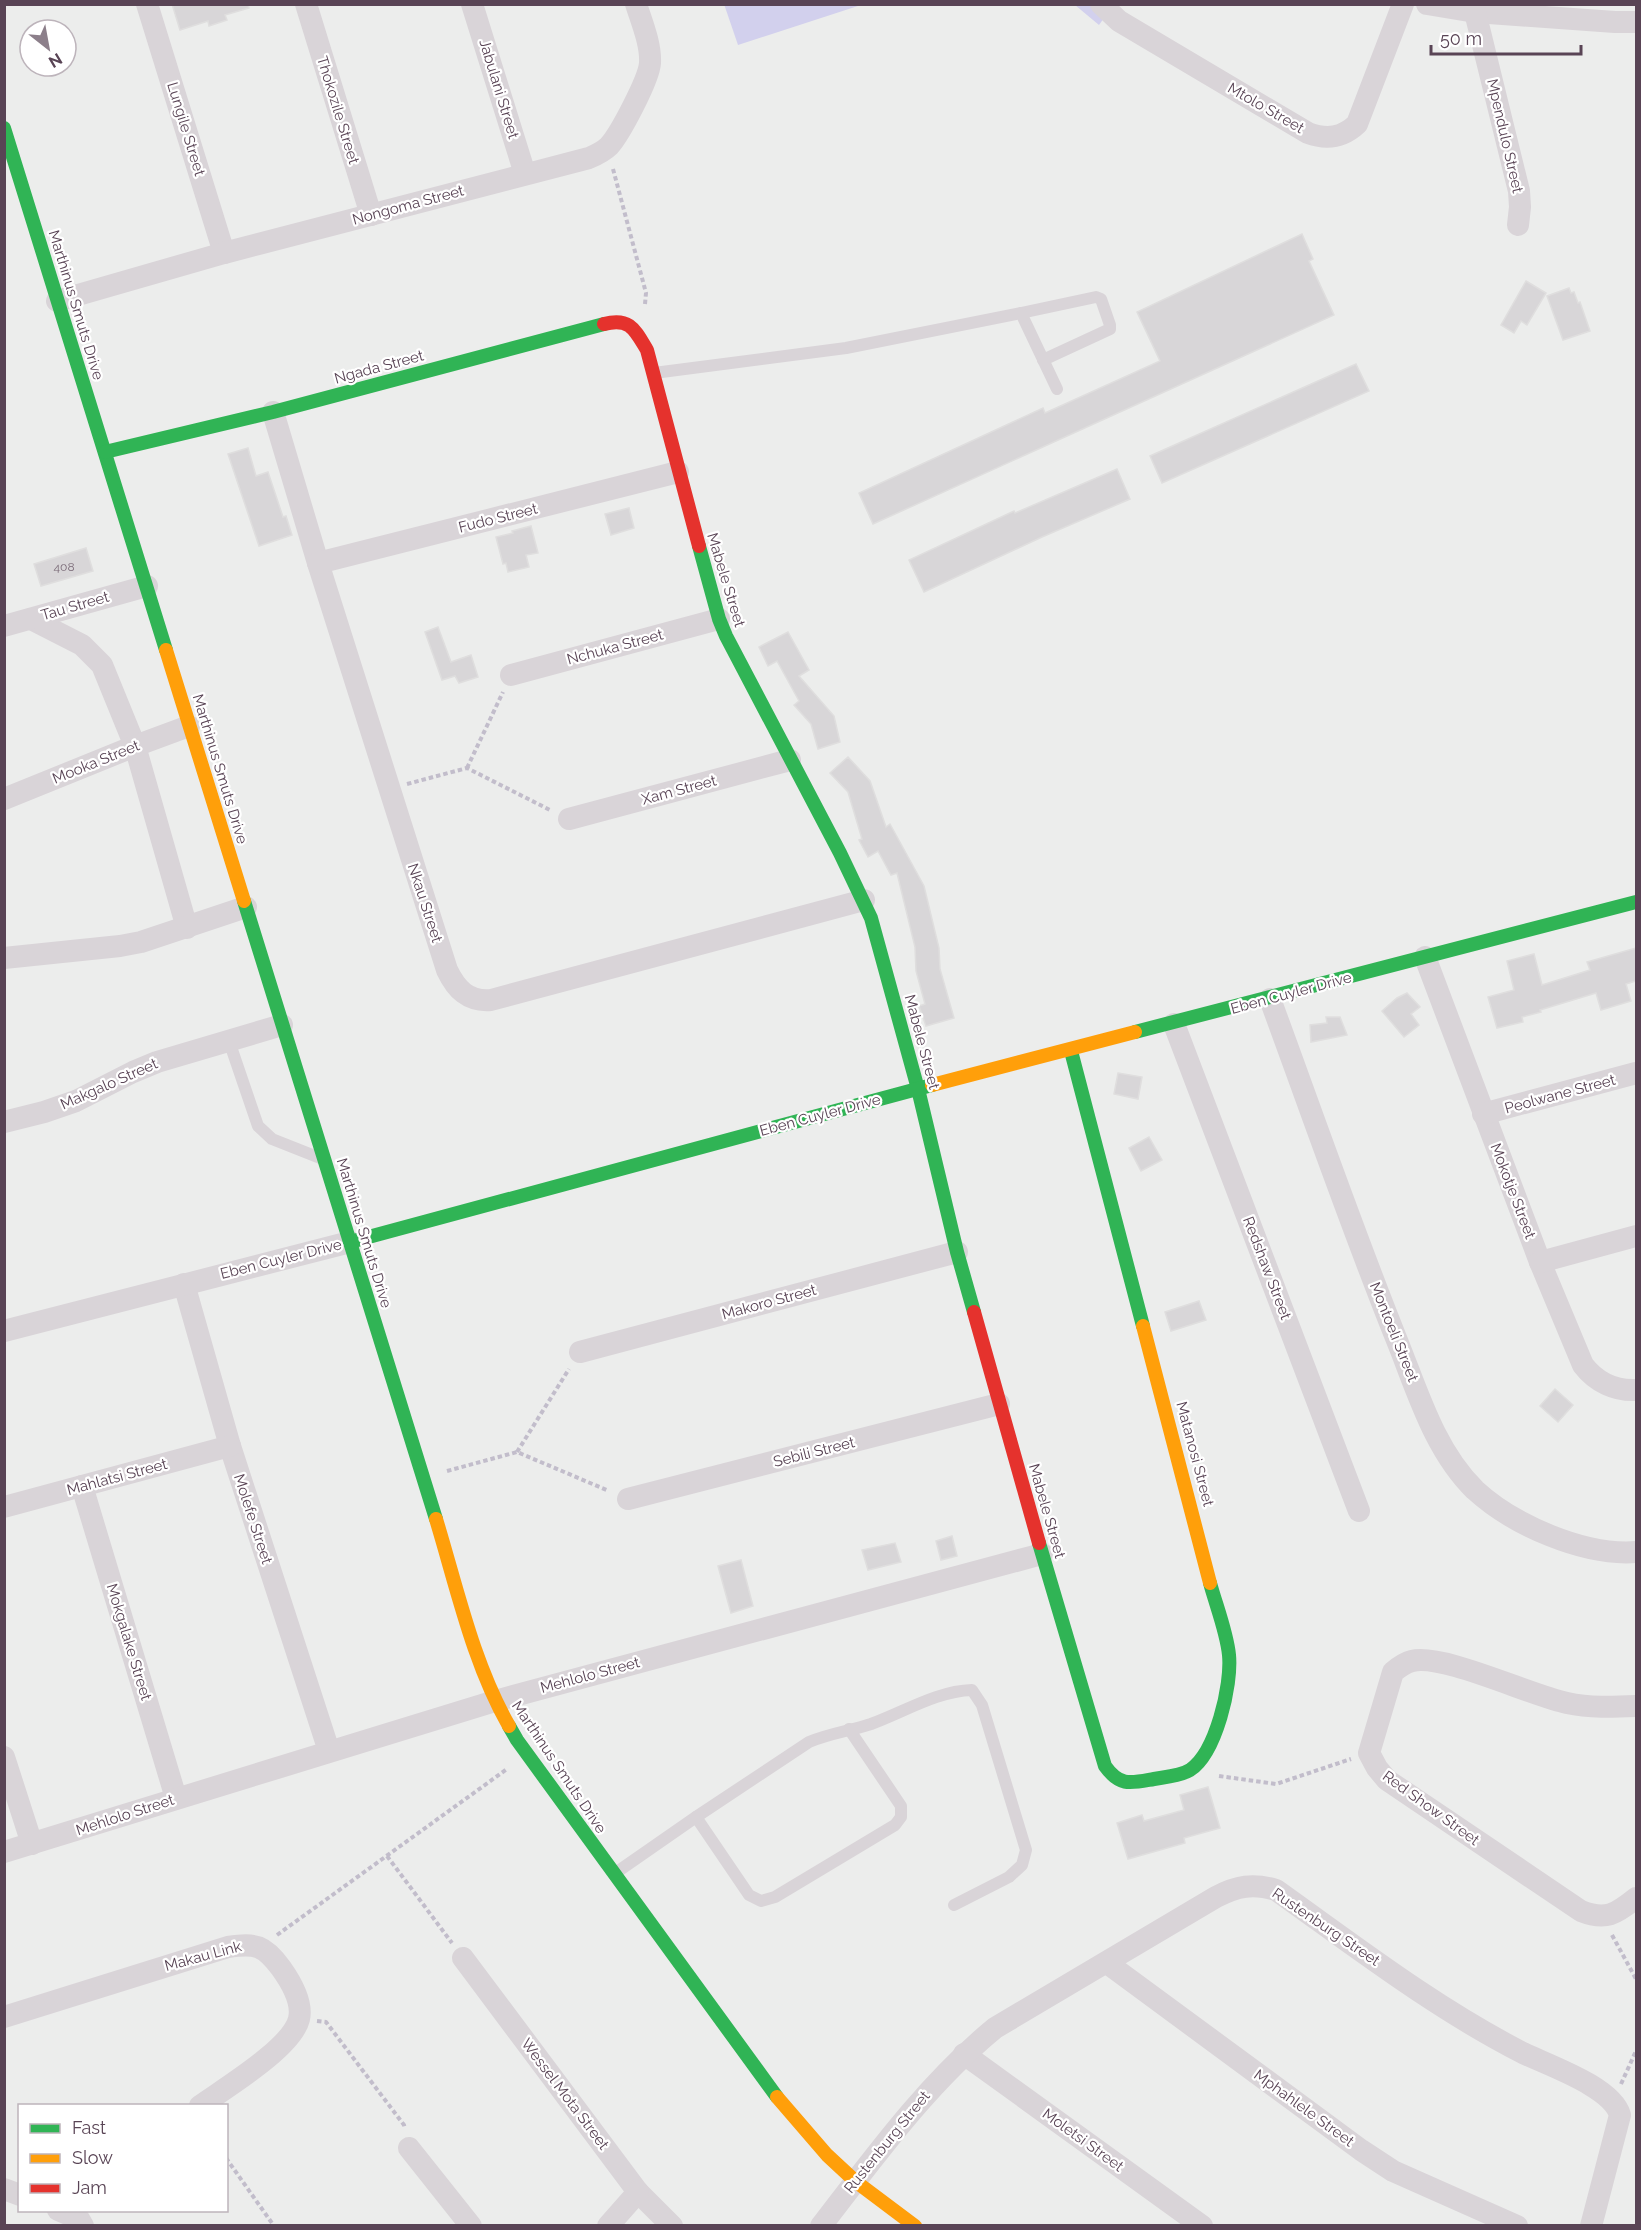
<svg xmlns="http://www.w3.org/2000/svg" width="1641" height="2230" viewBox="0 0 1641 2230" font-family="Raleway,sans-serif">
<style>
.green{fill:#d2d0ed}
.building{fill:#d8d6d8;stroke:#dfdede;stroke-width:1.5}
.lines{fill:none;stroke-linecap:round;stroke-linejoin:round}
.path{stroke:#c2bdcb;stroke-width:4;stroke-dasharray:4.5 3;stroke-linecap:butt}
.lane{stroke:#d9d4d8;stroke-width:12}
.street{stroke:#d9d4d8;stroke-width:22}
.fast{stroke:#30b455;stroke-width:14}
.slow{stroke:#ff9f0a;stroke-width:14}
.jam{stroke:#e5322d;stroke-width:14}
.labels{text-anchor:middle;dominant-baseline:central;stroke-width:4.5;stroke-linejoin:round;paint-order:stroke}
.number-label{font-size:12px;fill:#7a6a77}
.street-label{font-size:15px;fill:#594455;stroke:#fff}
</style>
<rect width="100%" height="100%" fill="#ecedec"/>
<!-- green -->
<g class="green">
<polygon points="724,4 861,4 861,5 738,45"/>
<polygon points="1075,5 1094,5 1104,18 1099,25"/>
</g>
<!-- building -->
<g class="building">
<polygon points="172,4 248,4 249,8 225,15 227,20 209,26 208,21 180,30"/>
<polygon points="1302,234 1313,259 1309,261 1334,315 873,524 859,493 1043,408 1045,413 1160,361 1137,312"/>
<polygon points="1526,281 1546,293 1527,325 1521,321 1514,333 1501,325"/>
<polygon points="1569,288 1571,293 1574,292 1578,303 1580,302 1590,331 1563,340 1547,296"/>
<polygon points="1356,364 1369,391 1162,483 1150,456"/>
<polygon points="248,448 256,476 268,472 283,517 286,516 292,535 259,546 228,454"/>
<polygon points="1117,469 1130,499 1042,537 924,592 909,560 1014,511 1015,513"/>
<polygon points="629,508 634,528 611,535 605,514"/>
<polygon points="531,526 538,553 526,555 529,567 508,572 506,563 503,564 496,537 513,533 512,531"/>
<polygon points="86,548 93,571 41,586 34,564"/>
<polygon points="438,627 451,662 471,655 478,677 459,683 455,676 442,680 425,632"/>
<polygon points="788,632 809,670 799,676 834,716 840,742 818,749 811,724 794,705 799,701 777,661 768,666 759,647"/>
<polygon points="848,757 870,781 886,827 890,824 924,886 939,948 940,969 954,1018 926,1026 919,1006 925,1004 916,971 915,947 897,873 891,875 878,851 868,857 859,840 862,839 848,792 830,773"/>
<polygon points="1636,948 1636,981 1626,984 1631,1001 1601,1010 1596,993 1540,1010 1541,1012 1522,1017 1523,1022 1497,1028 1488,997 1514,990 1507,961 1534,954 1542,985 1590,970 1587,962"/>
<polygon points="1407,993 1420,1007 1411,1014 1419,1025 1404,1037 1382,1011 1397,998"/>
<polygon points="1326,1017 1340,1017 1347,1035 1311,1042 1310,1025 1327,1023"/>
<polygon points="1118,1073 1142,1077 1138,1099 1114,1094"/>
<polygon points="1149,1137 1162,1160 1141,1171 1129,1148"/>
<polygon points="1199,1301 1206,1320 1171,1331 1165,1312"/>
<polygon points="1555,1389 1573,1405 1558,1422 1540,1406"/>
<polygon points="952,1536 957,1556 941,1560 936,1541"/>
<polygon points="895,1543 901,1562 868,1570 862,1550"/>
<polygon points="741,1560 753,1606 731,1613 718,1566"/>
<polygon points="1208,1787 1220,1828 1184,1838 1185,1843 1128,1859 1117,1823 1142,1815 1144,1821 1184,1810 1180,1795"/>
</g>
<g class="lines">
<!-- path -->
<g class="path">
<polyline points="613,169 646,293 645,304"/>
<polyline points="467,768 503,692"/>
<polyline points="407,784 467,768 552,811"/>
<polyline points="517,1452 569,1369"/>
<polyline points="447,1471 517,1452 609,1491"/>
<polyline points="1219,1776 1276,1784 1351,1759"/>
<polyline points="387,1856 452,1943"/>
<polyline points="277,1935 507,1769"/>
<polyline points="1612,1935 1636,1979"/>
<polyline points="317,2021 326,2022 404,2125 405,2129"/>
<polyline points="1621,2084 1636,2051"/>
<polyline points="226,2158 274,2226"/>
</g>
<!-- lane -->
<g class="lane">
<polyline points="1021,313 1096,297 1101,299 1110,325 1110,329 1043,360"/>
<polyline points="654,373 846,348 1021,313 1057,389"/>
<polyline points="229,1041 258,1126 272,1139 320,1158"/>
<polyline points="696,1817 749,1895 761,1901 775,1897 895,1825 901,1817 901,1806 849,1729"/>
<path d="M614,1874L696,1817L809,1742C831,1733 850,1731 871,1724C904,1712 937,1691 972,1690L982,1705L1026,1850L1022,1865L1009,1877L954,1905"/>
</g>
<!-- street -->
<g class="street">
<polyline points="147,4 224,253"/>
<polyline points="306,4 371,215"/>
<polyline points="472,4 525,174"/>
<path d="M1101,4L1119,21L1308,133C1327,140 1342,138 1357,124L1403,4"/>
<polyline points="1427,4 1475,12 1615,22 1636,22"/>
<polyline points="1475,12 1519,191 1520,207 1518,225"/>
<path d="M57,301L224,253L589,158C596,155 603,152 609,146C620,134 649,79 650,63C651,44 642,23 636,4"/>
<path d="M273,412L318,563L447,970C456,989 468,1002 491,1000L864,900"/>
<polyline points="318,563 678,472"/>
<polyline points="31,619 82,645 102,665 135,746 187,928"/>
<polyline points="4,626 147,586"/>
<polyline points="511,675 719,619"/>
<polyline points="4,799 135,746 189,726"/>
<polyline points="569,819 790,760"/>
<path d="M1425,957L1540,1262L1583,1365C1596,1382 1615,1391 1636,1390"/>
<polyline points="4,958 120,946 141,942 246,907"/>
<path d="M1270,999C1312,1113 1352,1229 1398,1343C1418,1393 1435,1451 1475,1490C1513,1525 1584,1556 1636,1552"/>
<polyline points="1174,1024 1359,1511"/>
<polyline points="1483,1114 1636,1073"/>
<polyline points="4,1122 44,1112 76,1101 133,1072 157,1062 282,1025"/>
<polyline points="1540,1262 1636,1236"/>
<polyline points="184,1284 230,1446 329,1751"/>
<polyline points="4,1331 350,1242"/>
<polyline points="580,1352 957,1252"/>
<polyline points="82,1486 176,1798"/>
<polyline points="628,1499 999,1404"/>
<polyline points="4,1507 230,1446"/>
<path d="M1636,1706C1613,1707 1590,1708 1567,1703C1532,1696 1442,1653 1412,1661C1404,1663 1399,1667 1393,1672L1369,1753L1377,1768L1387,1780L1581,1911C1606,1921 1616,1914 1636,1898"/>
<polyline points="4,1757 32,1844"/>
<polyline points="4,1852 495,1701 1042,1554"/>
<polyline points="463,1958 638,2192 672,2226"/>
<polyline points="1107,1963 1361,2150 1393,2171 1517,2226"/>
<path d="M4,2017L228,1947C256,1943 264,1945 281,1968C291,1982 303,2002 299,2019C292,2048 225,2088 200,2106"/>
<polyline points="964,2054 1202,2226"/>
<polyline points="409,2148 471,2226"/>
<polyline points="4,2189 20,2195"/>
<polyline points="58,2210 79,2219 83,2226"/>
<polyline points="608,2226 638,2192"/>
<path d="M821,2226C875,2156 927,2084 995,2028L1216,1897C1237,1886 1253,1883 1276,1890C1356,1947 1435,2008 1523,2053C1550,2066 1612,2087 1620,2115L1591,2226"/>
</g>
<!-- fast -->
<g class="fast">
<polyline points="4,128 166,650"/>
<polyline points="105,452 273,412 604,324"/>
<polyline points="699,546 719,619 726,636 840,853 871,918 918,1089 957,1252 974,1312"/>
<polyline points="244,901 436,1519"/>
<polyline points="1135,1032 1636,902"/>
<polyline points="1071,1051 1143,1326"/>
<polyline points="350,1242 932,1085"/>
<path d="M1039,1543L1105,1766C1120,1787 1131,1783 1154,1779C1165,1777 1180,1776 1190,1770C1216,1753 1232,1685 1229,1655C1227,1633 1216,1605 1210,1583"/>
<polyline points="509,1726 517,1740 777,2097"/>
</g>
<!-- slow -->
<g class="slow">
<polyline points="166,650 244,901"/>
<polyline points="932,1085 1135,1032"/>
<polyline points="1143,1326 1210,1583"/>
<path d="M436,1519C457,1588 473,1663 509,1726"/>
<polyline points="777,2097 827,2155 855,2181 915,2226"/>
</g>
<!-- jam -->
<g class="jam">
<path d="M604,324C630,317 635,330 647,350L699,546"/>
<polyline points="974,1312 1039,1543"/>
</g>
</g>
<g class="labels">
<!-- number labels -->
<g class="number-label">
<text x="64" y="567">408</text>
</g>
<!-- street labels -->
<g class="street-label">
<text transform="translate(499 89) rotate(73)">Jabulani Street</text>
<text transform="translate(1266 108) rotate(30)">Mtolo Street</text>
<text transform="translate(338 110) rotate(73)">Thokozile Street</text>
<text transform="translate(186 129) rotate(73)">Lungile Street</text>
<text transform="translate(1505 136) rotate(77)">Mpendulo Street</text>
<text transform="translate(408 205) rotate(-15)">Nongoma Street</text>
<text transform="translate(76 305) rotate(73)">Marthinus Smuts Drive</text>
<text transform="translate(379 367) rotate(-15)">Ngada Street</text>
<text transform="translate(498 518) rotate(-14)">Fudo Street</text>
<text transform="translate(726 580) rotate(73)">Mabele Street</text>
<text transform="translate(75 606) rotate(-16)">Tau Street</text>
<text transform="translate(615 647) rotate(-15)">Nchuka Street</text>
<text transform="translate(96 762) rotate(-22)">Mooka Street</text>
<text transform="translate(220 769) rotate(73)">Marthinus Smuts Drive</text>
<text transform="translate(679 790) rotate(-15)">Xam Street</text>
<text transform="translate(425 903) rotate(72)">Nkau Street</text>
<text transform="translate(1291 993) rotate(-15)">Eben Cuyler Drive</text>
<text transform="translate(922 1042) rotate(75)">Mabele Street</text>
<text transform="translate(109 1084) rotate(-24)">Makgalo Street</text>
<text transform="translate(1560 1094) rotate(-15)">Peolwane Street</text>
<text transform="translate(820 1115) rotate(-15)">Eben Cuyler Drive</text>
<text transform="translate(1513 1191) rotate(69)">Mokotje Street</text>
<text transform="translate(364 1233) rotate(73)">Marthinus Smuts Drive</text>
<text transform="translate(281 1259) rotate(-14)">Eben Cuyler Drive</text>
<text transform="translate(1267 1268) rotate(69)">Redshaw Street</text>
<text transform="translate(769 1302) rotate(-15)">Makoro Street</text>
<text transform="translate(1394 1332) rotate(68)">Montoeli Street</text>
<text transform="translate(814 1452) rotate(-14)">Sebili Street</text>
<text transform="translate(1195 1454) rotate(75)">Matanosi Street</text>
<text transform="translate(117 1477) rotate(-15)">Mahlatsi Street</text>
<text transform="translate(1047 1511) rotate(74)">Mabele Street</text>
<text transform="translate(253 1519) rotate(72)">Molefe Street</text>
<text transform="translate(129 1642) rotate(73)">Mokgalake Street</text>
<text transform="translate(590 1675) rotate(-15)">Mehlolo Street</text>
<text transform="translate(559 1767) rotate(56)">Marthinus Smuts Drive</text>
<text transform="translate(1431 1808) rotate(36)">Red Show Street</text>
<text transform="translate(125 1815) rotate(-18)">Mehlolo Street</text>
<text transform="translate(1326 1927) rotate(34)">Rustenburg Street</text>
<text transform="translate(203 1956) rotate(-15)">Makau Link</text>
<text transform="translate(565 2094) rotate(53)">Wessel Mota Street</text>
<text transform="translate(1304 2108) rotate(36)">Mphahlele Street</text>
<text transform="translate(1083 2140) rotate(36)">Moletsi Street</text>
<text transform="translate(887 2142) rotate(-51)">Rustenburg Street</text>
</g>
</g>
<!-- border -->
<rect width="1641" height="2230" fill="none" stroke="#594455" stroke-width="12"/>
<!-- legend -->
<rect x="18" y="2104" width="210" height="108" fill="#ffffff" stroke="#bdb4bb" stroke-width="1.5"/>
<rect x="30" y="2124" width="30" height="9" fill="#30b455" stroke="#bdb4bb" stroke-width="1.5"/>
<text x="72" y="2134" font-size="18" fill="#594455">Fast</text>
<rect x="30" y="2154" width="30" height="9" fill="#ff9f0a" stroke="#bdb4bb" stroke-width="1.5"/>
<text x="72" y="2164" font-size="18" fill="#594455">Slow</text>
<rect x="30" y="2184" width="30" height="9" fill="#e5322d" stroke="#bdb4bb" stroke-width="1.5"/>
<text x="72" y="2194" font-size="18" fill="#594455">Jam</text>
<!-- north arrow -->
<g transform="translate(48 48) rotate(149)"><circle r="28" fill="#ffffff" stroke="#bdb4bb" stroke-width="1.5"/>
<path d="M0-4.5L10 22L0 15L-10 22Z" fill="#8c7f8a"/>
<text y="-9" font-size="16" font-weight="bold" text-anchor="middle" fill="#594455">N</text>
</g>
<!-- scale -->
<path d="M1431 45v9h150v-9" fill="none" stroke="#594455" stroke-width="3"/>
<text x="1440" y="45" font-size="18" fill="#594455" stroke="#ffffff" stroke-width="4.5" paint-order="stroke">50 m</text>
</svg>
